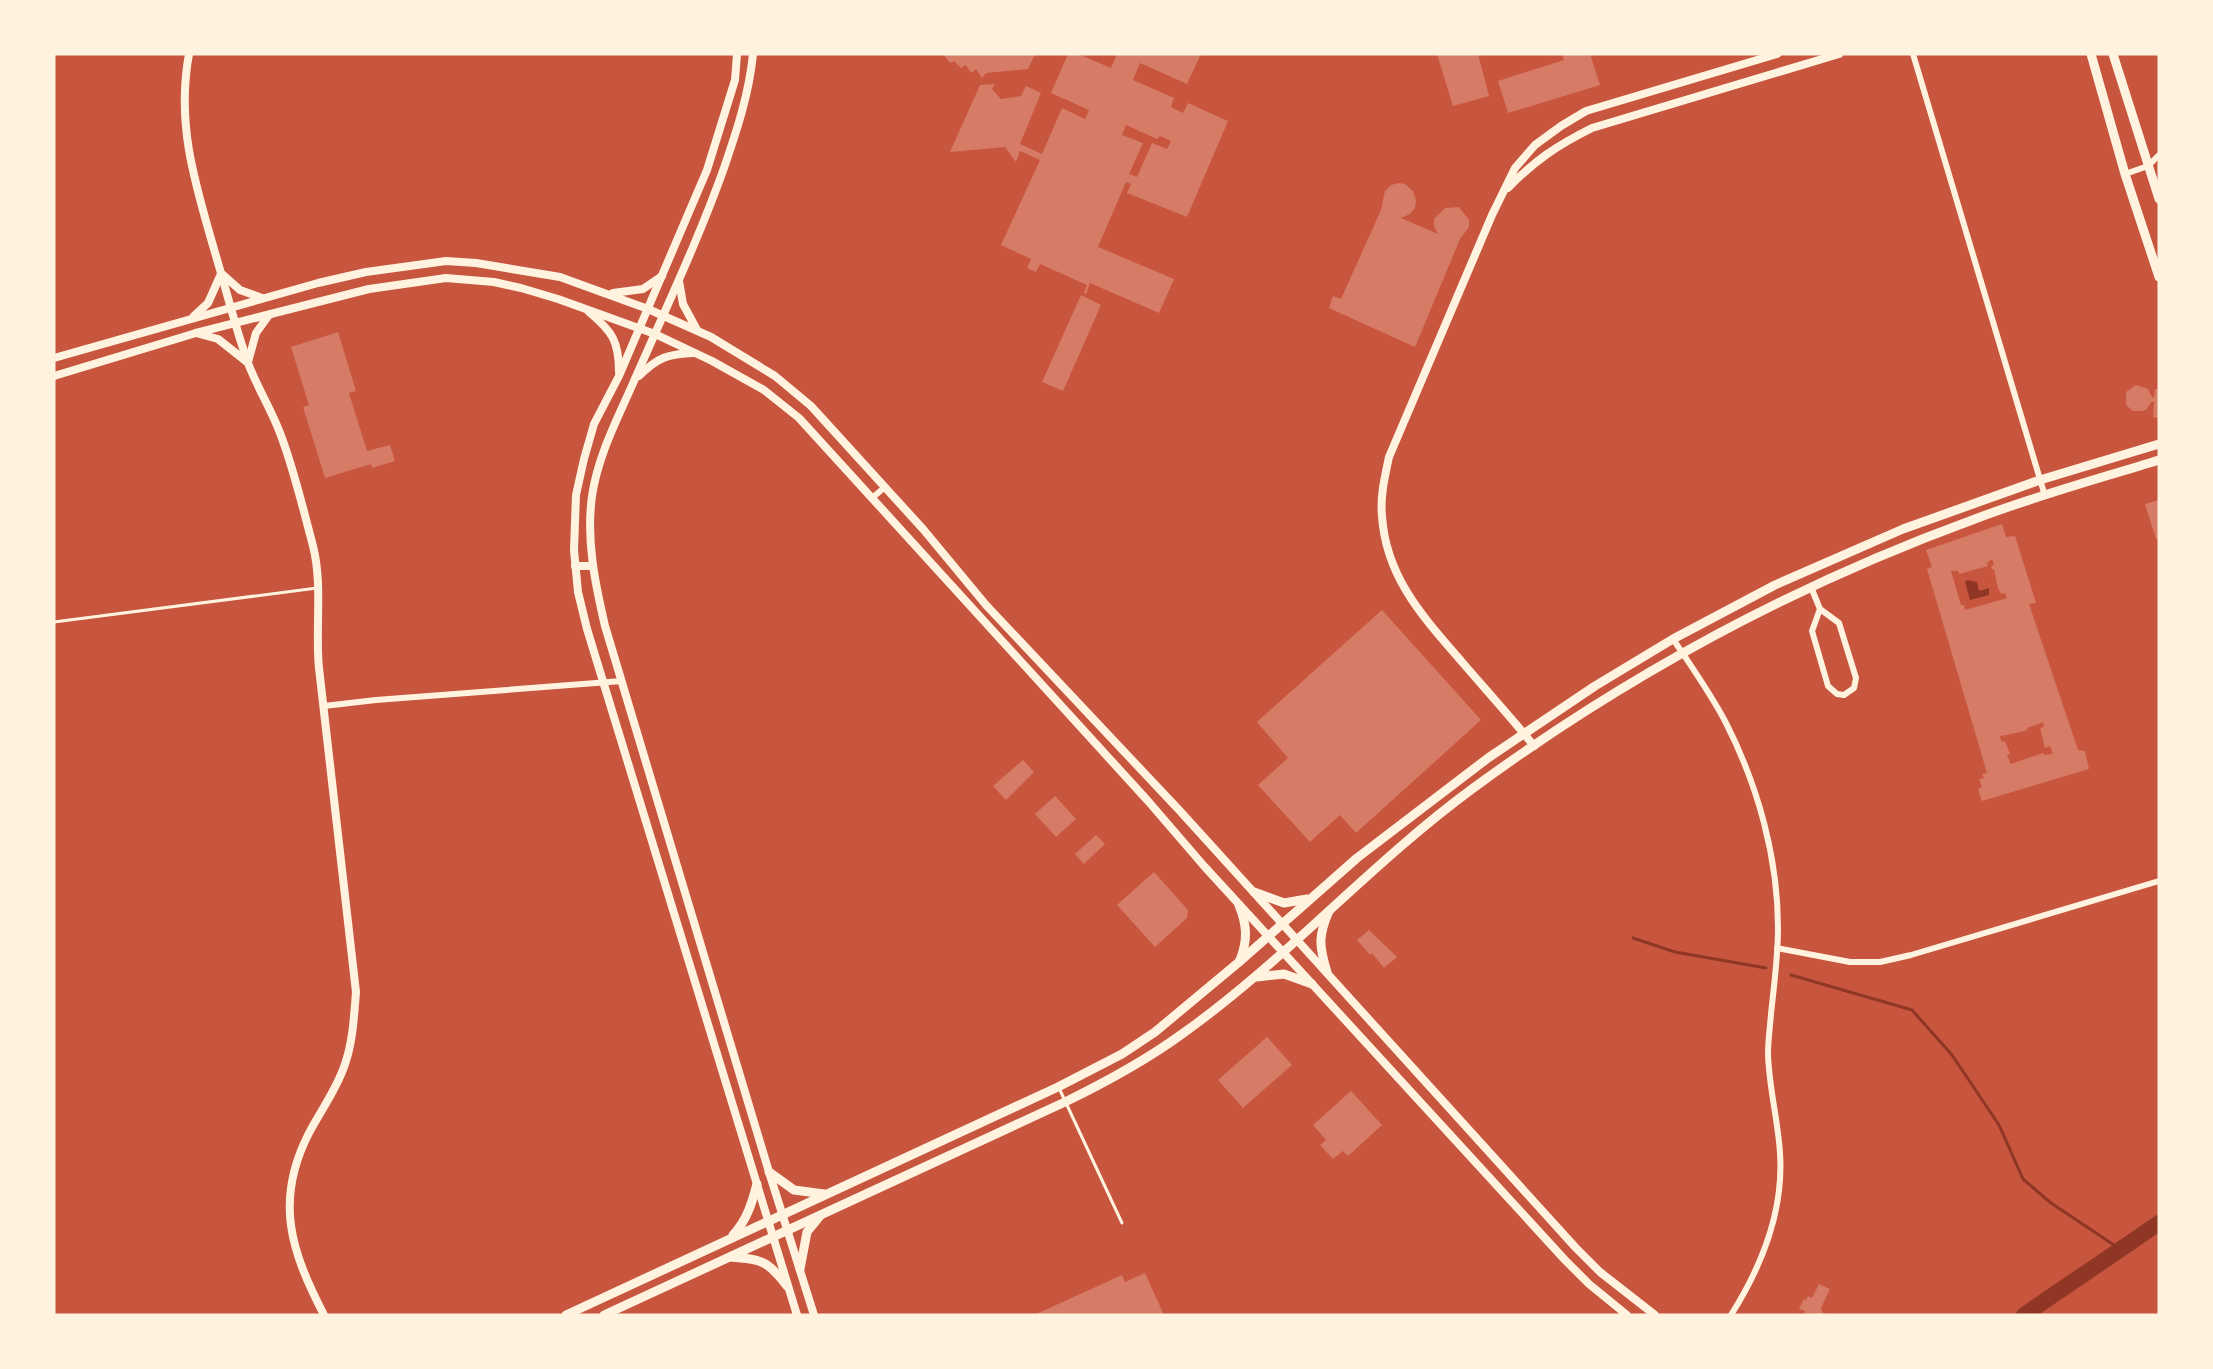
<svg xmlns="http://www.w3.org/2000/svg" width="2213" height="1369" viewBox="0 0 2213 1369" font-family="'Asap Condensed',sans-serif">
<style>
.water{fill:#8f3625}
.lines{fill:none;stroke-linecap:round;stroke-linejoin:round}
.stream{stroke:#8f3625;stroke-width:3}
.river{stroke:#8f3625;stroke-width:16}
.building{fill:#d67c66;fill-rule:evenodd}
.service{stroke:#fff3e0;stroke-width:3}
.minor{stroke:#fff3e0;stroke-width:6}
.tertiary{stroke:#fff3e0;stroke-width:8}
.primary{stroke:#fff3e0;stroke-width:9}
</style>
<rect width="100%" height="100%" fill="#c8553d"/>
<!-- water -->
<polygon class="water" points="1967,580 1977,582 1979,591 1989,588 1989,595 1970,600 1965,582"/>
<g class="lines">
<!-- stream -->
<g class="stream">
<polyline points="1633,938 1675,952 1766,968"/>
<polyline points="1791,975 1912,1010 1952,1055 1999,1125 2023,1179 2051,1203 2120,1249"/>
</g>
<!-- river -->
<polyline class="river" points="2024,1315 2159,1223"/>
</g>
<!-- building -->
<g class="building">
<polygon points="943,54 1035,54 1028,69 986,73 982,78 976,69 971,73 966,65 961,68 954,61 950,63"/>
<path d="M1068,54H1078L1111,68L1117,54H1201L1187,84L1140,63L1133,80L1174,98L1171,107L1183,113L1188,103L1228,121L1187,217L1127,193L1131,184L1126,182L1098,247L1174,279L1159,313L1090,283L1086,294L1084,293L1087,285L1040,264L1036,272L1027,268L1031,259L1001,245L1040,160L1020,151L1016,162L1005,147L950,152L980,85L995,84L992,89L1001,99L1021,96L1026,86L1041,93L1020,144L1042,154L1062,108L1085,119L1089,110L1051,93ZM1126,125L1157,139L1160,136L1171,141L1167,149L1152,143L1137,177L1129,174L1143,143L1122,135Z"/>
<polygon points="1437,54 1478,54 1489,96 1453,106"/>
<polygon points="1562,54 1590,54 1600,85 1508,113 1498,81 1564,60"/>
<polygon points="1399,183 1405,184 1413,191 1416,200 1415,208 1410,214 1401,218 1438,234 1434,226 1434,219 1445,208 1459,207 1469,220 1469,227 1460,239 1415,347 1329,308 1333,296 1341,299 1381,210 1385,191 1391,185"/>
<polygon points="1081,295 1101,305 1063,391 1042,382"/>
<polygon points="338,332 356,391 349,393 367,451 390,445 395,461 372,468 371,464 325,478 303,407 309,405 291,347"/>
<polygon points="2136,385 2148,389 2152,397 2154,397 2155,389 2159,389 2159,418 2153,417 2154,402 2151,402 2146,410 2141,411 2133,411 2126,405 2126,392"/>
<polygon points="2159,500 2159,538 2156,539 2145,504"/>
<path d="M2002,524L2006,537L2015,536L2036,603L2029,604L2078,750L2085,751L2089,769L1982,801L1978,789L1982,787L1979,779L1984,778L1982,774L1987,773L1927,569L1932,567L1926,550ZM1992,559L1994,565L1991,566L1992,570L1994,569L1998,588L2001,594L2005,593L2007,598L1965,610L1964,605H1961L1951,571H1958L1959,574L1988,566L1987,563ZM2043,722L2044,727L2040,728L2045,748L2050,746L2053,754L2044,755L2043,753L2011,764L2007,755L2010,754L2006,744L2005,741L2002,742L1999,735L2002,736L2028,730L2027,728Z"/>
<polygon points="1382,610 1481,720 1356,833 1340,815 1310,842 1258,785 1288,758 1257,722"/>
<polygon points="1023,760 1034,772 1006,800 993,786"/>
<polygon points="1055,796 1076,819 1056,837 1035,814"/>
<polygon points="1096,835 1105,844 1084,864 1075,854"/>
<polygon points="1154,872 1188,910 1187,918 1155,947 1117,905"/>
<polygon points="1369,930 1397,957 1384,968 1372,953 1370,955 1357,940"/>
<polygon points="1267,1037 1292,1065 1243,1108 1218,1080"/>
<polygon points="1351,1091 1382,1125 1348,1156 1343,1151 1333,1159 1320,1145 1326,1140 1313,1125"/>
<polygon points="1145,1273 1164,1315 1034,1315 1122,1275 1125,1282"/>
<polygon points="1819,1284 1830,1289 1821,1308 1822,1312 1827,1315 1804,1315 1805,1311 1799,1309 1804,1299 1806,1300 1808,1296 1812,1298"/>
</g>
<g class="lines">
<!-- service -->
<g class="service">
<polyline points="54,622 317,588"/>
<polyline points="1059,1088 1122,1223"/>
</g>
<!-- minor -->
<g class="minor">
<polyline points="1913,54 2045,496"/>
<polyline points="2125,174 2148,166 2159,155"/>
<polyline points="872,498 885,487"/>
<polyline points="1811,587 1820,609 1839,623 1856,678 1854,688 1844,695 1837,694 1828,686 1812,631 1820,609"/>
<path d="M1673,639C1691,666 1711,694 1726,723C1758,786 1778,858 1778,928C1778,957 1774,985 1771,1014C1770,1027 1768,1041 1768,1054C1769,1088 1778,1120 1780,1153C1784,1212 1762,1266 1731,1315"/>
<polyline points="324,706 376,700 622,681"/>
<polyline points="1777,948 1850,962 1880,962 1911,955 2159,881"/>
</g>
<!-- tertiary -->
<g class="tertiary">
<path d="M189,54C175,129 198,192 218,263C228,296 236,330 248,363C257,387 271,409 280,433C294,469 303,509 313,546C323,586 315,628 319,668L356,992C354,1016 353,1041 345,1064C337,1089 321,1110 309,1133C274,1201 291,1251 324,1315"/>
<polyline points="737,54 735,80 707,170 619,376 594,424 584,459 576,495 574,550 578,592 587,629 797,1315"/>
<path d="M753,54C749,94 737,130 724,168C698,241 665,310 634,381C618,418 598,455 592,496C586,540 595,583 605,626L769,1172L814,1315"/>
<path d="M1508,188C1535,160 1558,145 1592,128L1839,54"/>
<polyline points="222,274 240,290 262,298"/>
<polyline points="679,281 683,304 697,330"/>
<polyline points="613,293 643,289 662,276"/>
<path d="M589,312C612,331 619,341 619,372"/>
<polyline points="194,316 208,303 221,274"/>
<polyline points="196,333 218,339 247,362"/>
<polyline points="54,358 318,283 366,272 446,261 476,263 560,277 648,309 711,337 775,376 811,406 923,529 986,605 1180,811 1576,1248 1600,1272 1655,1315"/>
<polyline points="248,362 256,333 269,315"/>
<polyline points="54,376 196,333 369,289 446,278 494,282 521,288 558,299 655,334 712,361 764,390 799,418 1148,801 1204,866 1565,1260 1589,1284 1627,1315"/>
<path d="M639,376C658,357 668,354 694,353"/>
<polyline points="575,566 593,566"/>
<path d="M1534,746C1511,717 1486,690 1462,662C1424,618 1386,578 1382,516C1380,496 1385,476 1389,457L1492,215L1515,168L1535,145L1561,126L1586,111L1777,54"/>
</g>
<!-- primary -->
<g class="primary">
<polyline points="2091,54 2125,174 2159,277"/>
<polyline points="2113,54 2159,199"/>
<polyline points="1254,892 1284,903 1307,899"/>
<path d="M1239,905C1247,925 1248,940 1240,960"/>
<path d="M1327,972C1319,946 1318,936 1329,911"/>
<polyline points="1257,977 1284,974 1312,984"/>
<polyline points="769,1172 794,1190 824,1194"/>
<path d="M733,1235C747,1220 752,1203 757,1184"/>
<path d="M730,1257C762,1259 768,1261 787,1286"/>
<polyline points="800,1269 807,1232 820,1216"/>
<polyline points="566,1315 1058,1087 1122,1054 1155,1032 1239,962 1357,858 1488,758 1595,686 1673,639 1775,585 1903,529 2040,480 2159,444"/>
<path d="M604,1315L1065,1102C1106,1082 1145,1061 1182,1034C1285,961 1370,864 1472,789C1627,675 1794,585 1975,519C2035,496 2098,479 2159,460"/>
</g>
</g>
<!-- border -->
<rect width="2213" height="1369" fill="none" stroke="#fff3e0" stroke-width="111"/>
</svg>
